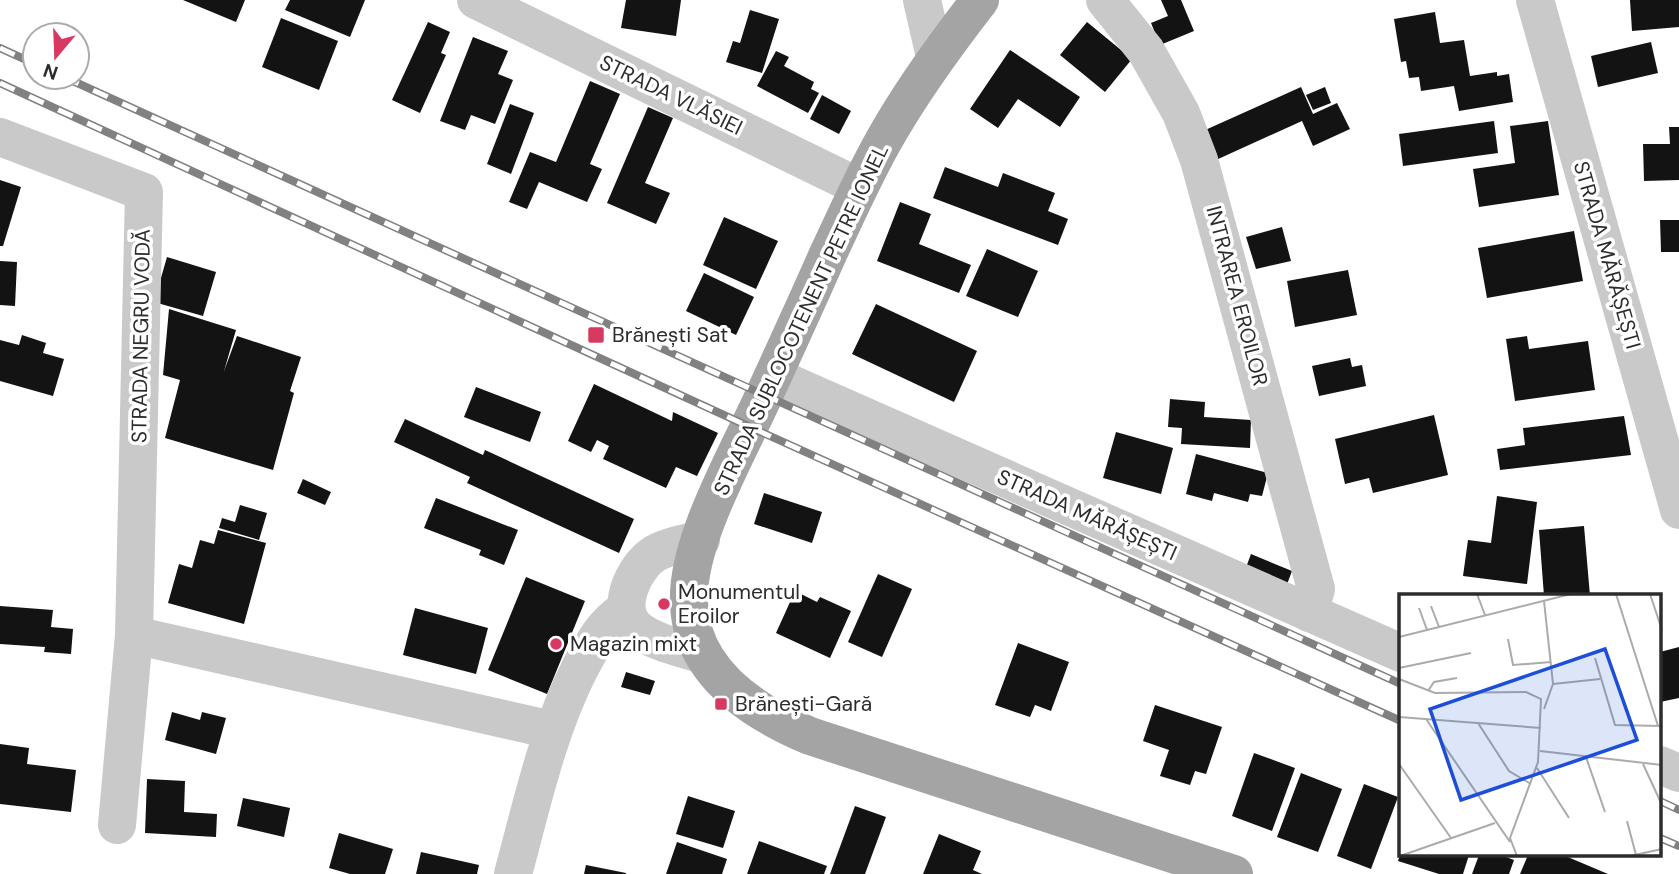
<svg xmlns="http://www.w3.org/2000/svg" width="1679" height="874" viewBox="0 0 1679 874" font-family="'DM Sans',sans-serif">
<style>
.building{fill:#131313}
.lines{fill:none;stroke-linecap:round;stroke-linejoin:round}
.minor{stroke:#c9c9c9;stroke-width:38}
.major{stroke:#a4a4a4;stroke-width:38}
.rail-casing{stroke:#818181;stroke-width:8}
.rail{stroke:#fff;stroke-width:5;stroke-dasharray:16;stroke-linecap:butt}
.poi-dot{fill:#d83962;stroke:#fff;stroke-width:2.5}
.labels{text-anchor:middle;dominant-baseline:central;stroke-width:7;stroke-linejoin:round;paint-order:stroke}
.street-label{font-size:21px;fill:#2c2c2c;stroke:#fff}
.poi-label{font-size:21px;fill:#2c2c2c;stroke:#fff;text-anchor:start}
.inset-road{fill:none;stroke:#ababab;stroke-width:2}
.view{fill:#1d4ed8;fill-opacity:0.15;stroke:#1d4ed8;stroke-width:3.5}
.inset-edge{fill:none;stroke:#2c2c2c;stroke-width:3.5}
</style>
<rect width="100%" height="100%" fill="#fff"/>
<!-- building -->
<g class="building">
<polygon points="183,0 245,0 236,22"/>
<polygon points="290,0 365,0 350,37 285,10"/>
<polygon points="626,0 681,0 676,36 621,28"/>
<polygon points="1161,0 1181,0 1194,31 1160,45 1151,23 1168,16"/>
<polygon points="1630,0 1679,0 1679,27 1632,31"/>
<polygon points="750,10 779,19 762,73 726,62 733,41 740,43"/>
<polygon points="1435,12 1440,43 1464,40 1470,76 1497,72 1497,76 1509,74 1513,102 1459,111 1454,86 1421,91 1419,77 1409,78 1406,61 1401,62 1394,19"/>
<polygon points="281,18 338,41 319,90 262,67"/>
<polygon points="428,22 450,32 441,53 446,55 420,113 392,100"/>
<polygon points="1087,22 1132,59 1105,92 1060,55"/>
<polygon points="473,37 508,51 498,74 513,80 495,124 471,115 465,130 440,121"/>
<polygon points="1651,42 1658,73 1598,87 1591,56"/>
<polygon points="1010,50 1080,97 1060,127 1018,99 998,128 970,109"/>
<polygon points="776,51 789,57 784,66 814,82 811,89 819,93 808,113 757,86"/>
<polygon points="590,81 620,94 590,164 602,169 587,202 539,182 527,209 509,202 530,152 556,162"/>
<polygon points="1301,87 1313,114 1337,103 1350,129 1313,146 1302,121 1216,160 1203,131"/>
<polygon points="1325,87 1331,103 1313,110 1306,95"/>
<polygon points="822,95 851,111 839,134 810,119"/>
<polygon points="510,104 534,113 511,174 487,164"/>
<polygon points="648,107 673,118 645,183 670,193 656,224 607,203"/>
<polygon points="1494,121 1498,153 1403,166 1399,134"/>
<polygon points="1548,121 1559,195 1479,207 1473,169 1515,163 1510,126"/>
<polygon points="1669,127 1679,127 1679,180 1644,181 1643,144 1670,144"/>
<polygon points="945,167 998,187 1003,173 1055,193 1048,211 1068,219 1058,245 933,198"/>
<polygon points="0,180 21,187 3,246 0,246"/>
<polygon points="900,202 931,214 919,244 971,265 959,293 877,261"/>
<polygon points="724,217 778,241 756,289 703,265"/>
<polygon points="1660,220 1679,220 1679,252 1661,252"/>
<polygon points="1282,227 1291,261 1256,269 1246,237"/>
<polygon points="1574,231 1583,281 1487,298 1478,248"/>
<polygon points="987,249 1038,271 1018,317 966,296"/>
<polygon points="167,257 216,272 203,316 154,302"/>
<polygon points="0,261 17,262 15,306 0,305"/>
<polygon points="1348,270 1357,315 1295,327 1287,281"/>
<polygon points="704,273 754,297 736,335 686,311"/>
<polygon points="876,304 977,351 954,402 852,354"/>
<polygon points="169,309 236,330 224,371 237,336 301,357 290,391 294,393 273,470 165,438 180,380 163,375"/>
<polygon points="22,335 46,343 43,353 64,359 53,396 0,381 0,340 19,345"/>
<polygon points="1527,336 1529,349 1588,341 1595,390 1515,401 1506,339"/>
<polygon points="1350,358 1352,367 1362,365 1366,386 1319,396 1312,366"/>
<polygon points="594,384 672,421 673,412 718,433 697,476 676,467 666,488 603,459 609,446 597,440 591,452 568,441"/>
<polygon points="476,387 541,412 530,442 464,417"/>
<polygon points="1170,399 1205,402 1204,417 1251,420 1250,448 1181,444 1182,428 1168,427"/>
<polygon points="1434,415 1448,475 1373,493 1369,478 1345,484 1335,439"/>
<polygon points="1624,416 1631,455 1500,470 1497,449 1525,445 1523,428"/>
<polygon points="405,419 483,455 485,450 634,519 619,553 467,483 470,477 394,442"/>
<polygon points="1116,432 1173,448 1161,494 1103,478"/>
<polygon points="1196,454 1268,473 1262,496 1250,494 1248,502 1214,493 1212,501 1186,494"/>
<polygon points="303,479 331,492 325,505 297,493"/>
<polygon points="764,493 822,512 812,543 754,524"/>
<polygon points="1497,496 1537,502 1527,584 1463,576 1468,540 1491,543"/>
<polygon points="436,498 518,530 504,565 479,555 481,550 424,528"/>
<polygon points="240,505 267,513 259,540 219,528 222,518 235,522"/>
<polygon points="1584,526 1590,596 1544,596 1539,530"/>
<polygon points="218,530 266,543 244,624 168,603 179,564 192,568 200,540 214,544"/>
<polygon points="1251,554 1292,571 1286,587 1245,570"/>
<polygon points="878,574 912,589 882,657 848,642"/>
<polygon points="526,577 585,601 547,694 488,670"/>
<polygon points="795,591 817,602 820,597 851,611 830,658 776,633"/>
<polygon points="0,606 53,610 51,627 73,629 71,654 44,652 45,647 0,644"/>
<polygon points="415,608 488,628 476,674 403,655"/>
<polygon points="1018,643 1069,662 1051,711 1035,705 1030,717 995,705"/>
<polygon points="1679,647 1679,698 1660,702 1660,652"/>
<polygon points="626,672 655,681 650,695 621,687"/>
<polygon points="1155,705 1222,727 1206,774 1195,771 1190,785 1160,776 1169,750 1143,741"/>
<polygon points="172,712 200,720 202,712 226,718 216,754 165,740"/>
<polygon points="0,744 29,748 27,764 76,770 71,812 0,804"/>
<polygon points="1254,753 1295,768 1272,831 1232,816"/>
<polygon points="1301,773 1342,789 1318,852 1277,837"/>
<polygon points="147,779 185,781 184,812 217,814 216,837 145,833"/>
<polygon points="1364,784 1398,797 1371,869 1337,856"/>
<polygon points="688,796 735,811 723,848 676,834"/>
<polygon points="243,798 290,808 284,837 237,826"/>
<polygon points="855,806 886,817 865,874 830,874"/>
<polygon points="339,833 393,849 385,874 350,874 329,868"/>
<polygon points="939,834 981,851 973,870 982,874 923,874"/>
<polygon points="759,841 827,866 824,874 747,874"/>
<polygon points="677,842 727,859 722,874 666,874"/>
<polygon points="421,852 479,865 477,874 416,874"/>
<polygon points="1400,855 1469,855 1463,874 1439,874 1398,861"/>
<polygon points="1479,855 1501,855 1514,860 1509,874 1472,874"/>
<polygon points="1528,855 1563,855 1608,874 1520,874"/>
<polygon points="586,865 626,873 626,874 584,874"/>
</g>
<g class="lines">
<!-- minor -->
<g class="minor">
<polyline points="476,0 859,187"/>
<polyline points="922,0 935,57"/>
<polyline points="1105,0 1146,51 1181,113 1199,160 1316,589 1309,613"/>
<polyline points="1535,0 1679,510"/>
<polyline points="0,137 144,192 134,635 117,825"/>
<polyline points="773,376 1401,653"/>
<path d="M701,540C685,543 668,546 654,554C633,568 614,610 637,629C655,643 682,648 703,655"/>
<polyline points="134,635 552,730"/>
<polyline points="1660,765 1679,773"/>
<path d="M513,874C532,804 547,733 580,668C593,644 602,624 626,609"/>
</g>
<!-- major -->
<path class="major" d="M980,0C945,45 912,90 884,140C863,177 846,216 828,254C806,304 783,354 760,404C735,458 686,544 689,603C691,672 753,712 810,736L1234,874"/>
<defs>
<g id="rail">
<polyline points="0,48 35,64"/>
<polyline points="64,77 1401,684"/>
<polyline points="0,83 750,427 1401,721"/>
<polyline points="1660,801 1679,810"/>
<polyline points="1660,838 1679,846"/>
</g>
</defs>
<!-- rail casing -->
<use href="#rail" class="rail-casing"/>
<!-- rail -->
<use href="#rail" class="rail"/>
</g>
<!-- markers -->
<g class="poi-dot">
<rect x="587" y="326" width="18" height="18" rx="3.5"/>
<circle cx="664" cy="604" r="7"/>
<circle cx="556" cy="644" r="7"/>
<rect x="714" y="697" width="14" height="14" rx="3.5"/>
</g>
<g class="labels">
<!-- street labels -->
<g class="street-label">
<text transform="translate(671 95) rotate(26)">STRADA VLĂSIEI</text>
<text transform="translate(1607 255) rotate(74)">STRADA MĂRĂȘEȘTI</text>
<text transform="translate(1237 296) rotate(75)">INTRAREA EROILOR</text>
<text transform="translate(801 320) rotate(-65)">STRADA SUBLOCOTENENT PETRE IONEL</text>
<text transform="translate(141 336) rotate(-89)">STRADA NEGRU VODĂ</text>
<text transform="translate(1087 515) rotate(24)">STRADA MĂRĂȘEȘTI</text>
</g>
<!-- poi labels -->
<g class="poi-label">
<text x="612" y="335">Brănești Sat</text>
<text x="678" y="592">Monumentul<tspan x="678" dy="24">Eroilor</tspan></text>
<text x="570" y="644">Magazin mixt</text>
<text x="735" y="704">Brănești-Gară</text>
</g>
</g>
<!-- overview -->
<g transform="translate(1399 594)">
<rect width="262" height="262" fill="#fff"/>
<path class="inset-road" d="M78,0L86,21M217,0L259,132M251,0L263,36M32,12L40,33M20,14L28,36M0,43L172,0M109,45L114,71L152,68M196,64L216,131L263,132M0,74L72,59M0,85L36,99L127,98L142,105L139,168L111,244L118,262M154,90L201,85M29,97L35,88L58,84M145,115L154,90L145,7M0,123L142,134M27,125L111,248M79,129L110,177L132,190M141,157L263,171M187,163L206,218M0,170L52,244M244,170L263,211M138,174L170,224M228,227L237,261M1,262L96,229M231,262L263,255"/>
<path class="view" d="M206,55L238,146L62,206L31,115Z"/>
<rect width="262" height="262" class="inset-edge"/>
</g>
<!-- north arrow -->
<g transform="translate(56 56) rotate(199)"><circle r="33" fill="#ffffff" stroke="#ababab" stroke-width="2"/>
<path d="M0-5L12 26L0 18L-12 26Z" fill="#d83962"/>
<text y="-10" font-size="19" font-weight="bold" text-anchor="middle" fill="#2c2c2c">N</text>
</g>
</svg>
